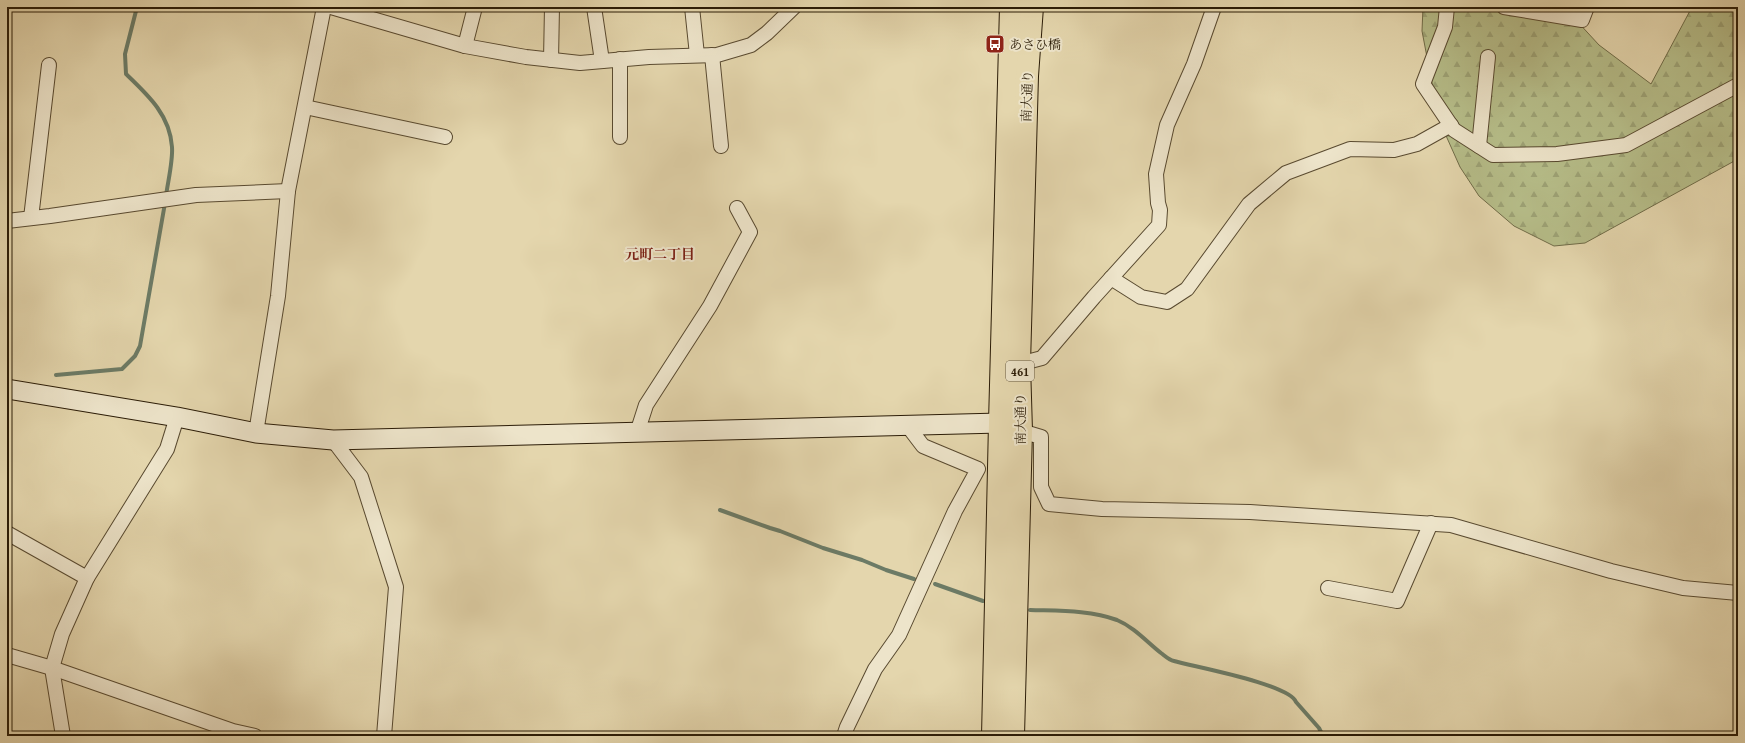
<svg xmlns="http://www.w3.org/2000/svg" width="1745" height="743" viewBox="0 0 1745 743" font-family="'Gentium Book Plus','Noto Serif JP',serif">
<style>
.forest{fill:url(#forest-firs);stroke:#706c48}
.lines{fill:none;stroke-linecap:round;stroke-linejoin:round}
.stream{stroke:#6c7b66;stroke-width:4}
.street-casing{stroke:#594a30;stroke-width:16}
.secondary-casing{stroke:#2b1c07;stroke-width:21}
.highway-casing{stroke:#2b1c07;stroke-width:24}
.street{stroke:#ede4ca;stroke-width:14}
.secondary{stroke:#ede4ca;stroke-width:19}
.highway{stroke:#e4d6ad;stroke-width:22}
.labels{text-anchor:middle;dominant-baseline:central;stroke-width:4;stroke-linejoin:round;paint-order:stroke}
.shield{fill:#ede4ca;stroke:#655842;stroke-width:1}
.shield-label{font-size:12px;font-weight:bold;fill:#2b1c07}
.poi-label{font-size:13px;fill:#2b1c07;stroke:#ede4ca;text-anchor:start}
.street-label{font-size:13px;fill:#2b1c07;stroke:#ede4ca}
.neighbourhood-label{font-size:14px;font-weight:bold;fill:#7a1f14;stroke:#ede4ca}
</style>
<defs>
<pattern id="forest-firs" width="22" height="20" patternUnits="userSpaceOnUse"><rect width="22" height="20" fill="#b6bd89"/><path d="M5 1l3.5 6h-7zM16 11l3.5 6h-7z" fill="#9da275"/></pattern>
</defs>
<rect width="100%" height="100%" fill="#e4d6ad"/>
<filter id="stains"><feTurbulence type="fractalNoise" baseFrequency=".005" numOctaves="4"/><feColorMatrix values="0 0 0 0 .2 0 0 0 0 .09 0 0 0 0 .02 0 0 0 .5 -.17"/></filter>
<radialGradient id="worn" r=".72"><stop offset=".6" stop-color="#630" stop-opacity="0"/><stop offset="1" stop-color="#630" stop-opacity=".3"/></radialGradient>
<!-- forest -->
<polygon class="forest" points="1423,7 1564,7 1599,45 1651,84 1692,7 1738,7 1738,159 1585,243 1554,246 1514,226 1479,196 1460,167 1439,120 1422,31"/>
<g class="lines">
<!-- stream -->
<g class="stream">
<path d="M137,7L125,54L126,74C148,95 170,115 172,147C173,161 168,181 166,196"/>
<polyline points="56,375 122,369 135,356 140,346 165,203"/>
<polyline points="720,510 770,528 780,531 823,548 862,560 886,570 914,579"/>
<polyline points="935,584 983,601"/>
<path d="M1030,610C1059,611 1090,610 1117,620C1134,627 1147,642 1161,653C1165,656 1169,660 1174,661C1195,667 1289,684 1296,702L1319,728L1323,736"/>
</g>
<defs>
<g id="street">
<polyline points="331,7 465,46 526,57 580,63 649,57 717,55 751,45 767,33 794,7"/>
<polyline points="594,7 602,61"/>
<polyline points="692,7 697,55"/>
<polyline points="1447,7 1445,27 1423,84 1454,130 1493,155 1557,154 1626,145 1738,85"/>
<polyline points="1504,7 1582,20 1587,7"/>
<polyline points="465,46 475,7"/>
<polyline points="712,55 721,146"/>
<polyline points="620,59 620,137"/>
<polyline points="551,60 552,7"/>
<polyline points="305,107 445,137"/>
<polyline points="1479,146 1488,57"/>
<polyline points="31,218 49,65"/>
<polyline points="7,221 50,216 196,195 288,191"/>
<polyline points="1111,278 1141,297 1167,302 1187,289 1249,204 1286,173 1350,149 1394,150 1417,144 1451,125"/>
<polyline points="1019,364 1042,358 1094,297 1159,225 1160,210 1158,203 1156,174 1167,125 1194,64 1214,7"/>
<polyline points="1021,431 1041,437 1041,487 1049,504 1102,509 1250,512 1451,525 1611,571 1683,588 1738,593"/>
<polyline points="256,433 278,296 288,191 324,7"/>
<polyline points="637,433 646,405 710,306 750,232 737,208"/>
<polyline points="333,440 361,477 396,587 384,736"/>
<polyline points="7,533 87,578"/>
<polyline points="1328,588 1397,601 1431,523"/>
<polyline points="7,655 52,668 233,731 255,736"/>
<polyline points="63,736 52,668 62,634 87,578 167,449 177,417"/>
<polyline points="844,736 847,727 875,669 899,635 955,511 978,469 923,446 907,425"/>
</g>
<polyline id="secondary" points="7,389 177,417 256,433 333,440 1000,423 1014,428"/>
<g id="highway">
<polyline points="993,736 1000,423 1011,7"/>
<polyline points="1013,736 1021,431 1019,364 1027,76 1032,7"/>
</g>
</defs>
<!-- street casing -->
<use href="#street" class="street-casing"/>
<!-- secondary casing -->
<use href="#secondary" class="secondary-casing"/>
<!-- highway casing -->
<use href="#highway" class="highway-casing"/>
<!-- street -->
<use href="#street" class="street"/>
<!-- secondary -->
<use href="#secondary" class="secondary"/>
<!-- highway -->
<use href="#highway" class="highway"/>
</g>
<!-- icons -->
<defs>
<symbol id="bus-square" viewBox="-11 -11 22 22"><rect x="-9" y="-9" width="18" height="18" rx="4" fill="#8f2418" stroke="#ede4ca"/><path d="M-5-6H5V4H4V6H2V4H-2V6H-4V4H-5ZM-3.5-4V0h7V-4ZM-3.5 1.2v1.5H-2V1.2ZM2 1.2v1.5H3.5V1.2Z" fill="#fff"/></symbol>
</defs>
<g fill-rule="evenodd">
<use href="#bus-square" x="984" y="33" width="22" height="22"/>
</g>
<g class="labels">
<!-- shield labels -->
<rect class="shield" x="1006" y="361" width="28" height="20" rx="3"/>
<g class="shield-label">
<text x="1020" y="371">461</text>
</g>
<!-- poi labels -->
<g class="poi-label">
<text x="1009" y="44">あさひ橋</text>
</g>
<!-- street labels -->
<g class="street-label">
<text transform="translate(1027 96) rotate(-88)">南大通り</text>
<text transform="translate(1020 419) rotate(-90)">南大通り</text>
</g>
<!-- neighbourhood labels -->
<g class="neighbourhood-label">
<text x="660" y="254">元町二丁目</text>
</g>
</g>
<!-- margin -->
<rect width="1745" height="743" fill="none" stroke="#e4d6ad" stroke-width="24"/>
<rect x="8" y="8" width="1729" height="727" fill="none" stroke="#2b1c07" stroke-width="2"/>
<rect x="12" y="12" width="1721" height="719" fill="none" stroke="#2b1c07"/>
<rect width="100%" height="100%" filter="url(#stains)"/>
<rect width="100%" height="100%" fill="url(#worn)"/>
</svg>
